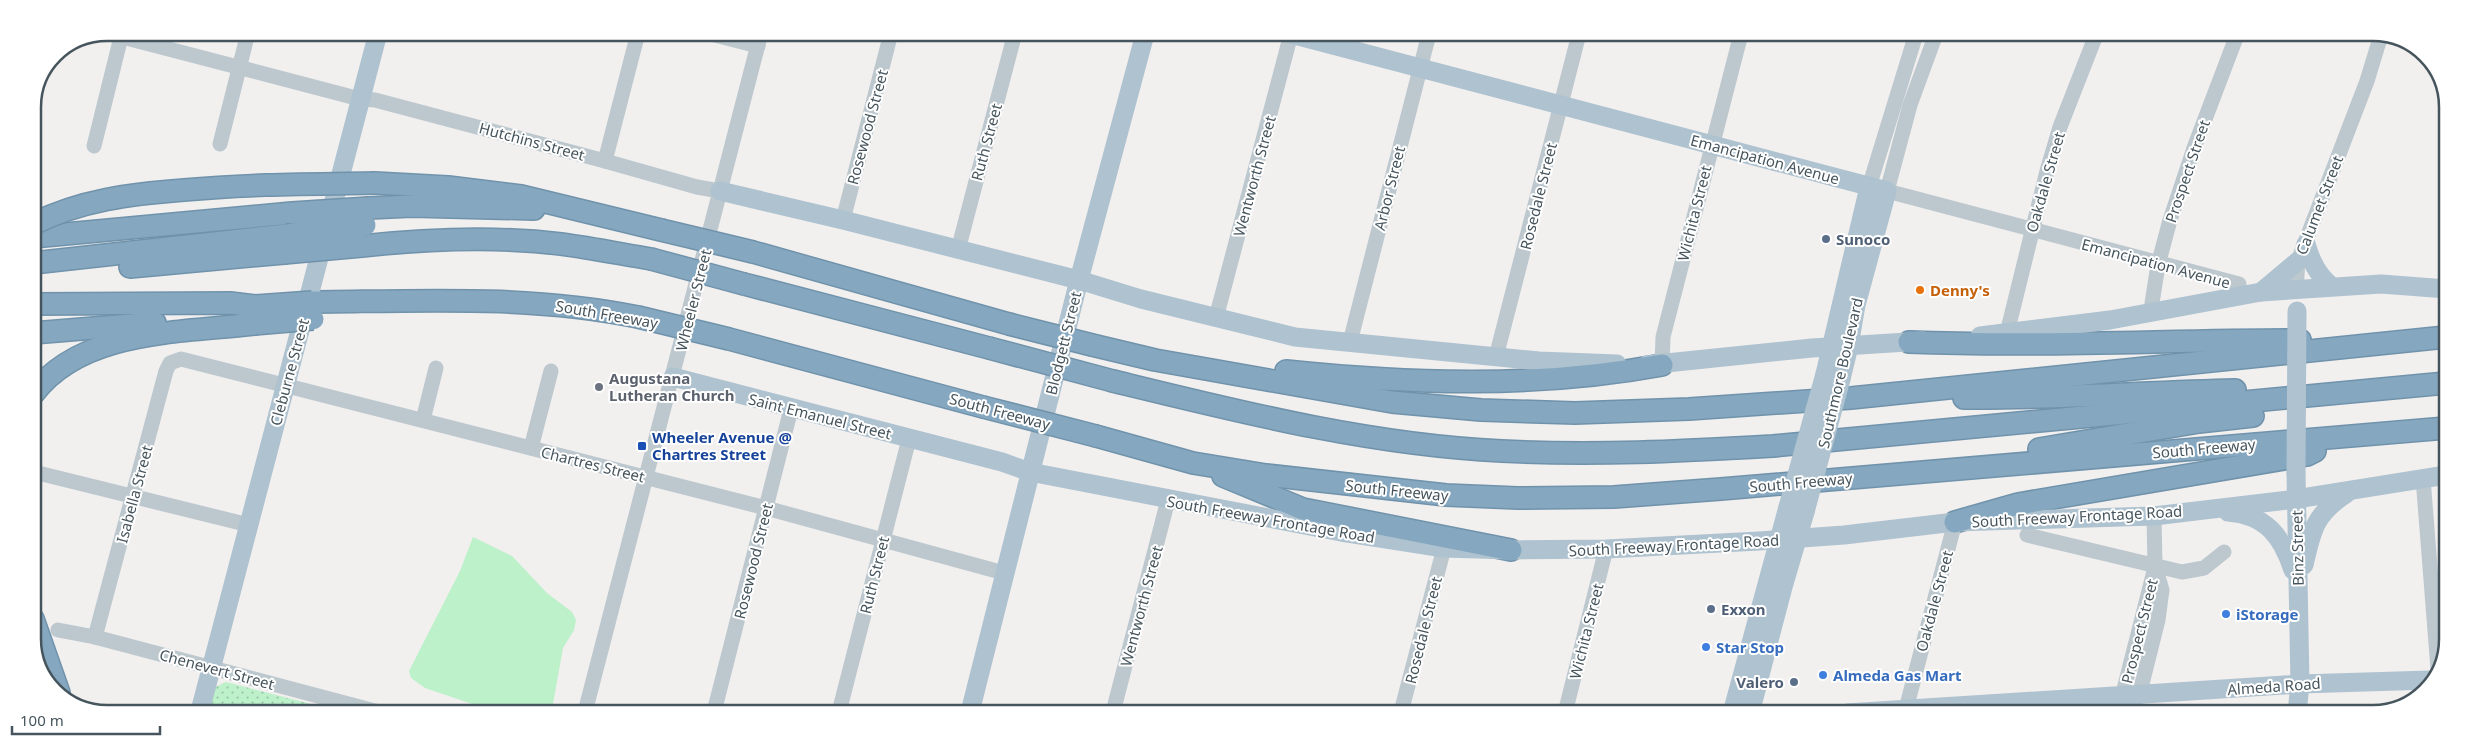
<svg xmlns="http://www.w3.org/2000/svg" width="2480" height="746" viewBox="0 0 2480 746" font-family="'Noto Sans',sans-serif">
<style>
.park{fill:url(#park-dots)}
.pitch{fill:#bcf1ca}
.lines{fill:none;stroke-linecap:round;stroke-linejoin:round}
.highway-casing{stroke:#7093ab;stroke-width:24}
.minor{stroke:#bcc8ce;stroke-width:15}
.major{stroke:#aec2cf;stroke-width:19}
.highway{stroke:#85a8c0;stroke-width:21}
.highway-bridge-casing{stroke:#7093ab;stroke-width:24;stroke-linecap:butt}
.major-bridge{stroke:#aec2cf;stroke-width:19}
.highway-bridge{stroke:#85a8c0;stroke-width:21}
.service-dot{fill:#5c6f8a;stroke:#fff;stroke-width:2}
.food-dot{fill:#e8710a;stroke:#fff;stroke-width:2}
.worship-dot{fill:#6b7280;stroke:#fff;stroke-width:2}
.transit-dot{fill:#1a4fb4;stroke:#fff;stroke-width:2}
.shop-dot{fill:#3f7fe0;stroke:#fff;stroke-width:2}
.labels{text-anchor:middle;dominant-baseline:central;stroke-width:4;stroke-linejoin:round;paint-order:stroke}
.street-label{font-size:15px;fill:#46555d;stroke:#fff}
.service-label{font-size:15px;font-weight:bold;fill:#4e5e75;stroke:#fff;text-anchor:start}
.food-label{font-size:15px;font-weight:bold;fill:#c56008;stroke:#fff;text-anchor:start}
.worship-label{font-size:15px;font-weight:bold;fill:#5b616d;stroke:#fff;text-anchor:start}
.transit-label{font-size:15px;font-weight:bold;fill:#164399;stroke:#fff;text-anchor:start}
.shop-label{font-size:15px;font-weight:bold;fill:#366cbe;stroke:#fff;text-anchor:start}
.rim{fill:none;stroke:#46555d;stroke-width:2.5}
</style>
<defs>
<pattern id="park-dots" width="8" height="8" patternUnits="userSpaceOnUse" patternTransform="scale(1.25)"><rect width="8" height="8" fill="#bcf1ca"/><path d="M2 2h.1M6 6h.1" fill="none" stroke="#9bc6a7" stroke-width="1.8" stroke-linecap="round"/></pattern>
</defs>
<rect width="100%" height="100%" fill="#f2efef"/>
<!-- park -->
<polygon class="park" points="226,682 338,711 209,711 215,687"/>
<!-- pitch -->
<polygon class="pitch" points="473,537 512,556 547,593 572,612 576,620 574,630 563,648 553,704 547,712 493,711 425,688 411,678 409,671 460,571"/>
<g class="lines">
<defs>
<g id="highway">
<polyline points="375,183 448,187 521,196 661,230"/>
<polyline points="369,208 412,206 534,209"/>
<polyline points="33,237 292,213"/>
<path d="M362,246C427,239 495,236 561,244C591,248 621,254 651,259"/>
<polyline points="753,252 1009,324"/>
<polyline points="33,263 287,235"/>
<polyline points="130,267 284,253"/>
<polyline points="744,284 989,348"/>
<path d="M312,302C422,301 530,295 638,317"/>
<polyline points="33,304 230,303 256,306"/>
<polyline points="33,333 155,323"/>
<polyline points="729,339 983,407"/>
<path d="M1909,342C2039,347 2169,340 2300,340"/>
<polyline points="1092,345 1155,360 1392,402 1481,410 1575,413 1689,409 1851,398 2446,337"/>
<path d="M1286,371C1410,384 1538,388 1662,365"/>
<path d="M1113,381C1240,412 1370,445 1502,451C1593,456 1683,451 1773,446L2446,383"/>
<path d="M33,394C82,329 181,333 254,324"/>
<path d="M1964,398C2054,399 2145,392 2235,390"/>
<polyline points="1096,436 1193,463 1266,475 1446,495 1518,498 1614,497 1721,489 2446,428"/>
<polyline points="2039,449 2199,422 2253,416"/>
<polyline points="1223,476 1303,509 1511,550"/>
<polyline points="1955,522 2018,504 2307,455 2315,451"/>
<polyline points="33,619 59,693"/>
</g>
</defs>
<!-- highway casing -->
<use href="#highway" class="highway-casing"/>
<!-- minor -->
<g class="minor">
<polyline points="107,33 360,99 375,100 605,161 697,187 720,191"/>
<polyline points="707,33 758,46"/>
<polyline points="1936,34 1910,105 1887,191 2239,284"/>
<polyline points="220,144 248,33"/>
<polyline points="94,146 122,33"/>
<polyline points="605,161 638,33"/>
<polyline points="1869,187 1916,34"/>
<polyline points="843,220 891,33"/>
<polyline points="958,250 1015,33"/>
<polyline points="2296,291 2298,261 2367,81 2381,35"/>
<polyline points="2155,311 2152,303 2158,265 2170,220 2194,148 2237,35"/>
<polyline points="1216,318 1291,34"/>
<polyline points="2007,333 2047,171 2060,127 2096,35"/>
<polyline points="1350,342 1429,34"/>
<polyline points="1496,357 1579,34"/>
<polyline points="1662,365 1663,337 1741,34"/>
<polyline points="423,420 436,368"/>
<polyline points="531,448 551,371"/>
<polyline points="34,472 249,525"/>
<polyline points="2423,478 2438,669"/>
<polyline points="2027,535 2182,572 2204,568 2224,552"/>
<polyline points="58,630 95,637 375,711"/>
<polyline points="95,637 166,371 170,363 181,359 766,508 1004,573"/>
<polyline points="2124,705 2122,697 2155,567"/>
<polyline points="1906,709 1955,522"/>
<polyline points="585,712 761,33"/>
<polyline points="714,712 791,409"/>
<polyline points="839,712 909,439"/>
<polyline points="1113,712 1168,500"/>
<polyline points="1401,712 1444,548"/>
<polyline points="1565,713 1606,549"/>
<polyline points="2126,713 2139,696 2158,620 2162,590 2155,566 2154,516"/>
</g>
<!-- major -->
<g class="major">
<polyline points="1291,34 1887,191 1856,305 1849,346 1841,379"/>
<polyline points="720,191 843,220 1079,280 1141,299 1295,337 1539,361 1617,364"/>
<path d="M2306,244C2311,261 2317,274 2331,286"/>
<polyline points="2261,292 2298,261"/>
<polyline points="1980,336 2110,320 2261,292 2381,284 2447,289"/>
<polyline points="1647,365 1812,348 1923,341"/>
<polyline points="1825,374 1869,187"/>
<polyline points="673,377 1002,462 1030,472 1341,532 1444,548 1511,550 1606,549 1759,541 1844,535 1955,522 2154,516 2296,499 2446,475"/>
<polyline points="2296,473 2300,684 2297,713"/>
<path d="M2228,512C2266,515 2282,536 2293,570"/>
<path d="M2304,565C2312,529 2315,514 2347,493"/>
<polyline points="200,711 378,33"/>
<polyline points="970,712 1079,280 1145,34"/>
<polyline points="1732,713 1788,507"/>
<polyline points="1750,713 1783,587 1805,512"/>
<polyline points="1847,713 2300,684 2430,680"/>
</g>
<!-- highway -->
<use href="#highway" class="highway"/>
<defs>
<g id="highway-bridge">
<polyline points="292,213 369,208"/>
<path d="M33,224C81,200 131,194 184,190C247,184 311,184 375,183"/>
<polyline points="661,230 753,252"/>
<polyline points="287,235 365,225"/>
<polyline points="284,253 362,246"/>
<polyline points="651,259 744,284"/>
<polyline points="256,306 312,302"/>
<polyline points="638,317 729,339"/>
<polyline points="254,324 313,319"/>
<polyline points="1009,324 1092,345"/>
<polyline points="989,348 1113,381"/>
<polyline points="983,407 1096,436"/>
</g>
</defs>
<!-- highway-bridge casing -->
<use href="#highway-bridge" class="highway-bridge-casing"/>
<!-- major-bridge -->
<g class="major-bridge">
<polyline points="2296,473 2297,311"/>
<polyline points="1788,507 1825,374"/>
<polyline points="1805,512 1841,379"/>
</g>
<!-- highway-bridge -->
<use href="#highway-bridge" class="highway-bridge"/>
</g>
<!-- markers -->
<g class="service-dot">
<circle cx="1826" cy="239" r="5"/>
<circle cx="1711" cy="609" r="5"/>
<circle cx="1794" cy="682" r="5"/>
</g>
<circle class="food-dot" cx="1920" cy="290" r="5"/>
<circle class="worship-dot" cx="599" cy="387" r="5"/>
<rect class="transit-dot" x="637" y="441" width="10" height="10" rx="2.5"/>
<g class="shop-dot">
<circle cx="2226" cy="614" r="5"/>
<circle cx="1706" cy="647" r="5"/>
<circle cx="1823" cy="675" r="5"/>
</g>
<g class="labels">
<!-- street labels -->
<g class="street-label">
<text transform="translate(867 127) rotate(-75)">Rosewood Street</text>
<text transform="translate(532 141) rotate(15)">Hutchins Street</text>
<text transform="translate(986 142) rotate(-75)">Ruth Street</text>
<text transform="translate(1765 159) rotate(15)">Emancipation Avenue</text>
<text transform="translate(2187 171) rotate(-71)">Prospect Street</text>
<text transform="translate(1254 176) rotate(-75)">Wentworth Street</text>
<text transform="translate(2045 182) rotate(-74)">Oakdale Street</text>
<text transform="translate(1389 188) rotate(-76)">Arbor Street</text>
<text transform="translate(1538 196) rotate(-76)">Rosedale Street</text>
<text transform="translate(2319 205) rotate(-69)">Calumet Street</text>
<text transform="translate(1694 213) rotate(-76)">Wichita Street</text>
<text transform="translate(2156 263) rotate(15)">Emancipation Avenue</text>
<text transform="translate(693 300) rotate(-76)">Wheeler Street</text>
<text transform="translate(607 314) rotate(10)">South Freeway</text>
<text transform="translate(1063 343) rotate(-76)">Blodgett Street</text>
<text transform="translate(289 372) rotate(-75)">Cleburne Street</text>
<text transform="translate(1840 373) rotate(-77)">Southmore Boulevard</text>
<text transform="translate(1000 411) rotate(15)">South Freeway</text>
<text transform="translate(820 416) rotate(14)">Saint Emanuel Street</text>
<text transform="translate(2204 448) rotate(-5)">South Freeway</text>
<text transform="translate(593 464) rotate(14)">Chartres Street</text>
<text transform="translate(1801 482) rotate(-5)">South Freeway</text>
<text transform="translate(1397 490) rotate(6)">South Freeway</text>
<text transform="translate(134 494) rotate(-75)">Isabella Street</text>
<text transform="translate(2077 516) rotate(-3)">South Freeway Frontage Road</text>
<text transform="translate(1271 519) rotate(10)">South Freeway Frontage Road</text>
<text transform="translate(1674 545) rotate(-3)">South Freeway Frontage Road</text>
<text transform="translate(2297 548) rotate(-91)">Binz Street</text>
<text transform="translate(753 561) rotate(-76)">Rosewood Street</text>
<text transform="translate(874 575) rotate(-76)">Ruth Street</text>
<text transform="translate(1934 601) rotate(-75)">Oakdale Street</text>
<text transform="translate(1141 606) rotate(-75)">Wentworth Street</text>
<text transform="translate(1423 630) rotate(-76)">Rosedale Street</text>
<text transform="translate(1586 631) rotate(-76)">Wichita Street</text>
<text transform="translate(2139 631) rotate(-76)">Prospect Street</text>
<text transform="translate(217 669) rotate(15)">Chenevert Street</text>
<text transform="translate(2274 686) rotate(-4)">Almeda Road</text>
</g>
<!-- service labels -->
<g class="service-label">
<text x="1836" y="239">Sunoco</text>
<text x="1721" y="609">Exxon</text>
<text x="1784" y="682" text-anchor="end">Valero</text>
</g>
<!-- food labels -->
<g class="food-label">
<text x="1930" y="290">Denny's</text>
</g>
<!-- worship labels -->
<g class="worship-label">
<text x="609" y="378">Augustana<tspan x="609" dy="17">Lutheran Church</tspan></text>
</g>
<!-- transit labels -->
<g class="transit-label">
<text x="652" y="437">Wheeler Avenue @<tspan x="652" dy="17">Chartres Street</tspan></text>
</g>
<!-- shop labels -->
<g class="shop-label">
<text x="2236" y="614">iStorage</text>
<text x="1716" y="647">Star Stop</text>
<text x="1833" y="675">Almeda Gas Mart</text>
</g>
</g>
<!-- crop -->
<path d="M0 0H2480V746H0ZM107 41H2373A66 66 0 0 1 2439 107V639A66 66 0 0 1 2373 705H107A66 66 0 0 1 41 639V107A66 66 0 0 1 107 41Z" fill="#fff" fill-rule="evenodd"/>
<path class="rim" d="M107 41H2373A66 66 0 0 1 2439 107V639A66 66 0 0 1 2373 705H107A66 66 0 0 1 41 639V107A66 66 0 0 1 107 41Z"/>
<!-- scale -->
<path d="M12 726v8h148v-8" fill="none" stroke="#46555d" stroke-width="2.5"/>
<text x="20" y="726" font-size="15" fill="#46555d" stroke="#ffffff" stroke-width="4" paint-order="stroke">100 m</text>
</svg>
